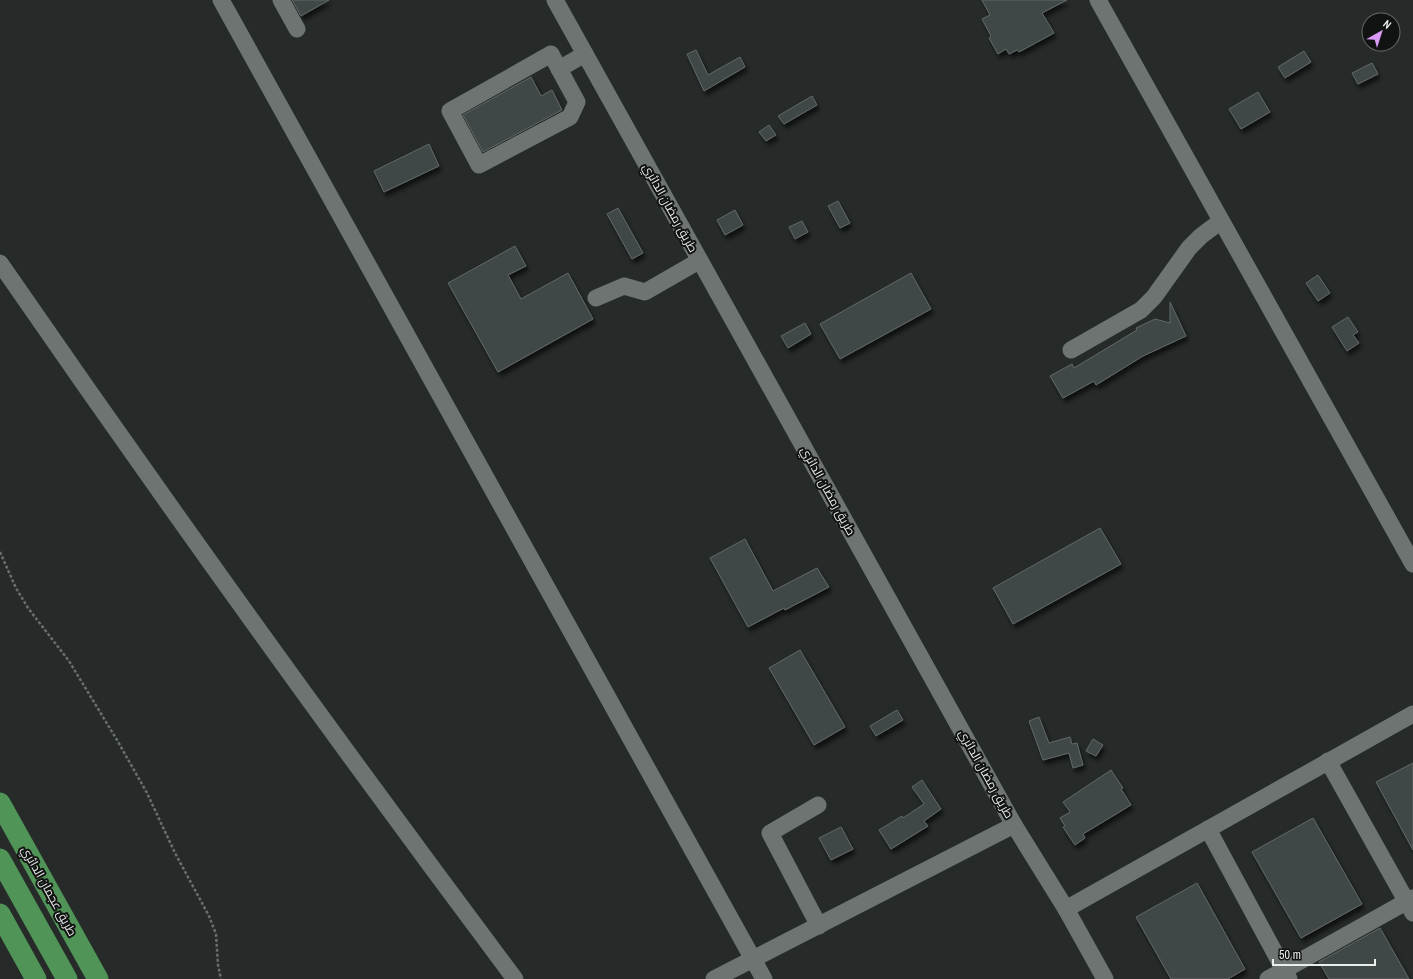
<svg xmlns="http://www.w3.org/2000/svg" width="1413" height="979" viewBox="0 0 1413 979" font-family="'Archivo Narrow',Cairo,sans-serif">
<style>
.building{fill:#414747;stroke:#626869;filter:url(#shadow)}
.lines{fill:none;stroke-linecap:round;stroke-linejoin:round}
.path{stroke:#6a6e6d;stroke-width:2.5;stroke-dasharray:3 2;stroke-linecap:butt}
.minor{stroke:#6e7472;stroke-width:17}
.major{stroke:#519457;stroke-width:21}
.labels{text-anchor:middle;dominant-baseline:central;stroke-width:4;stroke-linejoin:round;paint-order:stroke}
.street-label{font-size:12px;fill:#e9edec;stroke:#111312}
</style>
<defs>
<filter id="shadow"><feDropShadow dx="2.5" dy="4.5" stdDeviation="2" flood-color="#0009"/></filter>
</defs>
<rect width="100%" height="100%" fill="#262b2a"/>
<!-- building -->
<g class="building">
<polygon points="292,0 329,0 301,16"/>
<polygon points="982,0 1067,0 1042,13 1054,33 1019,52 1017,50 1009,54 1006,49 998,54 989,38 991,36 982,19 990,15"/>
<polygon points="696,50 708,75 740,57 745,67 704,91 687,54"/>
<polygon points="1304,51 1311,62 1285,78 1278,67"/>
<polygon points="1372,63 1378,74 1358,84 1352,73"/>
<polygon points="531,77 541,96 552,90 562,110 483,152 463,115"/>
<polygon points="1258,92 1270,112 1241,129 1229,109"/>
<polygon points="812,96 817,105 784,124 778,116"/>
<polygon points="769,125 776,135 766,141 759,132"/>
<polygon points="429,144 439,166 384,192 374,171"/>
<polygon points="838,201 850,223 840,228 828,206"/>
<polygon points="618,208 643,253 632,259 607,214"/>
<polygon points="735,210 743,225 725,235 717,220"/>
<polygon points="802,221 808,232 795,239 789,227"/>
<polygon points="515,246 526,266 508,275 521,299 568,273 593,319 498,372 448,283"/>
<polygon points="911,273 931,309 840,359 820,324"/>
<polygon points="1318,275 1330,293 1318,301 1306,283"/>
<polygon points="1170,302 1186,336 1143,356 1096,385 1094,381 1063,398 1050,376 1072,364 1074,368 1137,330 1136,328 1155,319 1170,323"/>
<polygon points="1348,317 1358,332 1353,335 1359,343 1347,351 1332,327"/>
<polygon points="805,323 811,334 788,348 781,336"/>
<polygon points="1100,528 1121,564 1013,624 993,588"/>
<polygon points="745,539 773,591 817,568 829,587 785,610 784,608 748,627 710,558"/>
<polygon points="800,650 845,727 814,745 769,668"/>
<polygon points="897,710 903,720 876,736 870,726"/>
<polygon points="1039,717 1049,743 1070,737 1072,744 1077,743 1083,765 1073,768 1069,753 1043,760 1029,721"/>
<polygon points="1093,739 1103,745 1096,756 1086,751"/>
<polygon points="1413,763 1413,850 1376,782"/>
<polygon points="1111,770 1123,788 1121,789 1131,805 1083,834 1085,838 1075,845 1063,827 1065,826 1060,818 1070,812 1063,802"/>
<polygon points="922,780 941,809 924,821 928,826 891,849 879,830 902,816 903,818 924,804 912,787"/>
<polygon points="1313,818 1362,904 1301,938 1252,852"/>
<polygon points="841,827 853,849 831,860 819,838"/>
<polygon points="1197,883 1245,969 1228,979 1171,979 1136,917"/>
<polygon points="1380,928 1409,979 1329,979 1319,962"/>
</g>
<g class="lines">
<!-- path -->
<polyline class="path" points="0,552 16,588 28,608 69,661 117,740 147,793 175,853 209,916 216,934 218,965 221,979"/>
<!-- minor -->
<g class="minor">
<polyline points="221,0 764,979"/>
<polyline points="281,0 297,29"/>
<polyline points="555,0 1014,825 1066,909 1105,979"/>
<polyline points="1098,0 1413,564"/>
<polygon points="551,54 577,102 570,117 479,165 450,111"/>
<polyline points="559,69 585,54"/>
<path d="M0,263C167,505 339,744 515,979"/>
<polyline points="596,298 624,286 645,292 699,261"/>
<polyline points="1071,350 1141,310 1154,297 1189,248 1201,236 1221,221"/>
<polyline points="1328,761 1413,913"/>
<polyline points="818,805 770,833 819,926"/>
<polyline points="1208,829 1289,979"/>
<polyline points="1066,909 1413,714"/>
<polyline points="714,979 1014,825"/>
<polyline points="1268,979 1413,898"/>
</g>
<!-- major -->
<g class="major">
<polyline points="0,803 98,979"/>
<polyline points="0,859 67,979"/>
<polyline points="0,914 36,979"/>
</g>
</g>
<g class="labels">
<!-- street labels -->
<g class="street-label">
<text transform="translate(670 208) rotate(61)">طريق رمضان الدائري</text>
<text transform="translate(828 491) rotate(61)">طريق رمضان الدائري</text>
<text transform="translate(986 774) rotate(61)">طريق رمضان الدائري</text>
<text transform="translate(49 891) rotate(61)">طريق عجمان الدائري</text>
</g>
</g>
<!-- north arrow -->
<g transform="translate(1381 32) rotate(39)"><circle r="19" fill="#111312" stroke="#676a69"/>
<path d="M0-3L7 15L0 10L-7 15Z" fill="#d99af7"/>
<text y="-6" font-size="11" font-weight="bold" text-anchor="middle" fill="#e9edec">N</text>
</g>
<!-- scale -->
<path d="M1273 959v6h102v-6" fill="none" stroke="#e9edec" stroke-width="2"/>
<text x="1279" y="959" font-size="12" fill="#e9edec" stroke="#111312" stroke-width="3" paint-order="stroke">50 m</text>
</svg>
